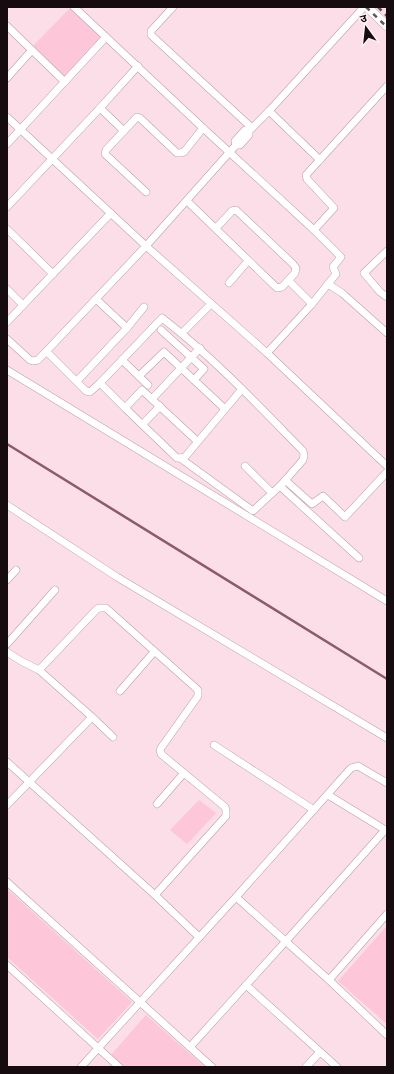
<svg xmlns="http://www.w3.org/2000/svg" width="394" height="1074" viewBox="0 0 394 1074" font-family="Montserrat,'Noto Sans Devanagari',sans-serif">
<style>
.green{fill:#fdc6d9}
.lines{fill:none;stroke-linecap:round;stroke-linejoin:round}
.stream{stroke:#8d596d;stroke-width:2.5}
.street-casing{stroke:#bf9da9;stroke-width:8}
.secondary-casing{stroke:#bf9da9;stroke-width:10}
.street{stroke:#fff;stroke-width:7}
.secondary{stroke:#fff;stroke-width:9}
.rail{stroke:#655359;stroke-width:2.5;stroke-dasharray:5 5;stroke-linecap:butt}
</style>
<rect width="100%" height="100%" fill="#fbdee8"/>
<!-- green -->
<g class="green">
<polygon points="71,7 74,7 105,37 65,77 33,46"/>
<polygon points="199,800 216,813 187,844 170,830"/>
<polygon points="7,889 132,1002 98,1039 7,957"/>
<polygon points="387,926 387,1024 338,981"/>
<polygon points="146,1015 205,1067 124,1067 111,1055"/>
</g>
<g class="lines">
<!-- stream -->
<polyline class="stream" points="7,444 387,679"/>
<defs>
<g id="street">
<polyline points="74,7 203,128 314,230 341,257 333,267 336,274 328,284"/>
<polyline points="173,7 151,31 151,35 252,128"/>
<polyline points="7,26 65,82"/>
<polyline points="7,78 32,50"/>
<polyline points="100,108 124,131"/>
<polyline points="269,111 320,160"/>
<polyline points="7,117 146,246 267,353 387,466"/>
<polyline points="7,144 106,37"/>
<polyline points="236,145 235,141 245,130 249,131"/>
<polyline points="146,192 105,154 106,150 137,117 140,118 177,153 180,153 184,152 203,128"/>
<polyline points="187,201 277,288 282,287 295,273 296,268 293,264 236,210 232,211 216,228"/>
<polyline points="7,207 100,108 138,66"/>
<polyline points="7,229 53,274"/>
<polyline points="314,230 334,208 307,179 306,175 387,86"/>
<polyline points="387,251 364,273 380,292 387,297"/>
<polyline points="288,280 312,304"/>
<polyline points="229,283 248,261"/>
<polyline points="7,289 23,305"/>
<polyline points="96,299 127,328"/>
<polyline points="7,322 111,213"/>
<polyline points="161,330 204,369 194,380"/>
<polyline points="182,333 211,304"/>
<polyline points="7,339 30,360 33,361 38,360 146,246 236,145 240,145 249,135 249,131 269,111 364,7"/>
<path d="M47,352L86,391L90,392L100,383L162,318C213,357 258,405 303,451L304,455L303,460L282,484V488L359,558"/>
<polyline points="267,353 312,304 328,284 342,293 387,333"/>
<polyline points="122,360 148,385"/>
<polyline points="7,370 387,601"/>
<polyline points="139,376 164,352 225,409"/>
<polyline points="77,381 127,328 144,307"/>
<polyline points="100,383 125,408 142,390 197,441"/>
<polyline points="152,399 200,348"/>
<polyline points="125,408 177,458 180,458 185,457 242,389"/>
<polyline points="143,424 160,406"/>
<polyline points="180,458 253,511 282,484"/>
<polyline points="245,466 272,493"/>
<polyline points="285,480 312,504 323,496 345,517 387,472"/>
<polyline points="7,505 117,577 387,738"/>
<polyline points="7,580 16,570"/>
<polyline points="7,644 55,590"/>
<polyline points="7,652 21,661 39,670 96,610 99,608 106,608 198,690 198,696 161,748 160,750 161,754 225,807 226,810 226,816 155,895"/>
<polyline points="39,670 92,717 113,737"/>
<polyline points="120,691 154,652"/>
<polyline points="214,745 314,810"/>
<polyline points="7,762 155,895 199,937"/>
<polyline points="328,795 387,831"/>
<polyline points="157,804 184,773"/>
<polyline points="7,805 92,717"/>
<polyline points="7,882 212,1067"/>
<polyline points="236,897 329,980 387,1035"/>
<polyline points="7,965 119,1067"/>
<polyline points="329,980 387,914"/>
<polyline points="246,985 337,1067"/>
<polyline points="190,1047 286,941 385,830"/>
<polyline points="81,1067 236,897 351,768 358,766 387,783"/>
<polyline points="306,1067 320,1052"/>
</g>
<polyline id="secondary" points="367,7 387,26"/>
</defs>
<!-- street casing -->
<use href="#street" class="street-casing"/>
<!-- secondary casing -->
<use href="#secondary" class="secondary-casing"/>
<!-- street -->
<use href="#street" class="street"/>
<!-- secondary -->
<use href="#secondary" class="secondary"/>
<!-- rail -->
<g class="rail">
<polyline points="366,7 387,27"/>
<polyline points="378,7 387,16"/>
</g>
</g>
<!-- border -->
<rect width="394" height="1074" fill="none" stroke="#160b0f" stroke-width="16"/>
<!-- north arrow -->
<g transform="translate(366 28) rotate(345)" stroke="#fff0f4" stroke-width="3" paint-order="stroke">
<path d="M0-3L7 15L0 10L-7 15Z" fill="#160b0f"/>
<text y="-6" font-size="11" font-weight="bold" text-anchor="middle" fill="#160b0f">उ</text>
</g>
</svg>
